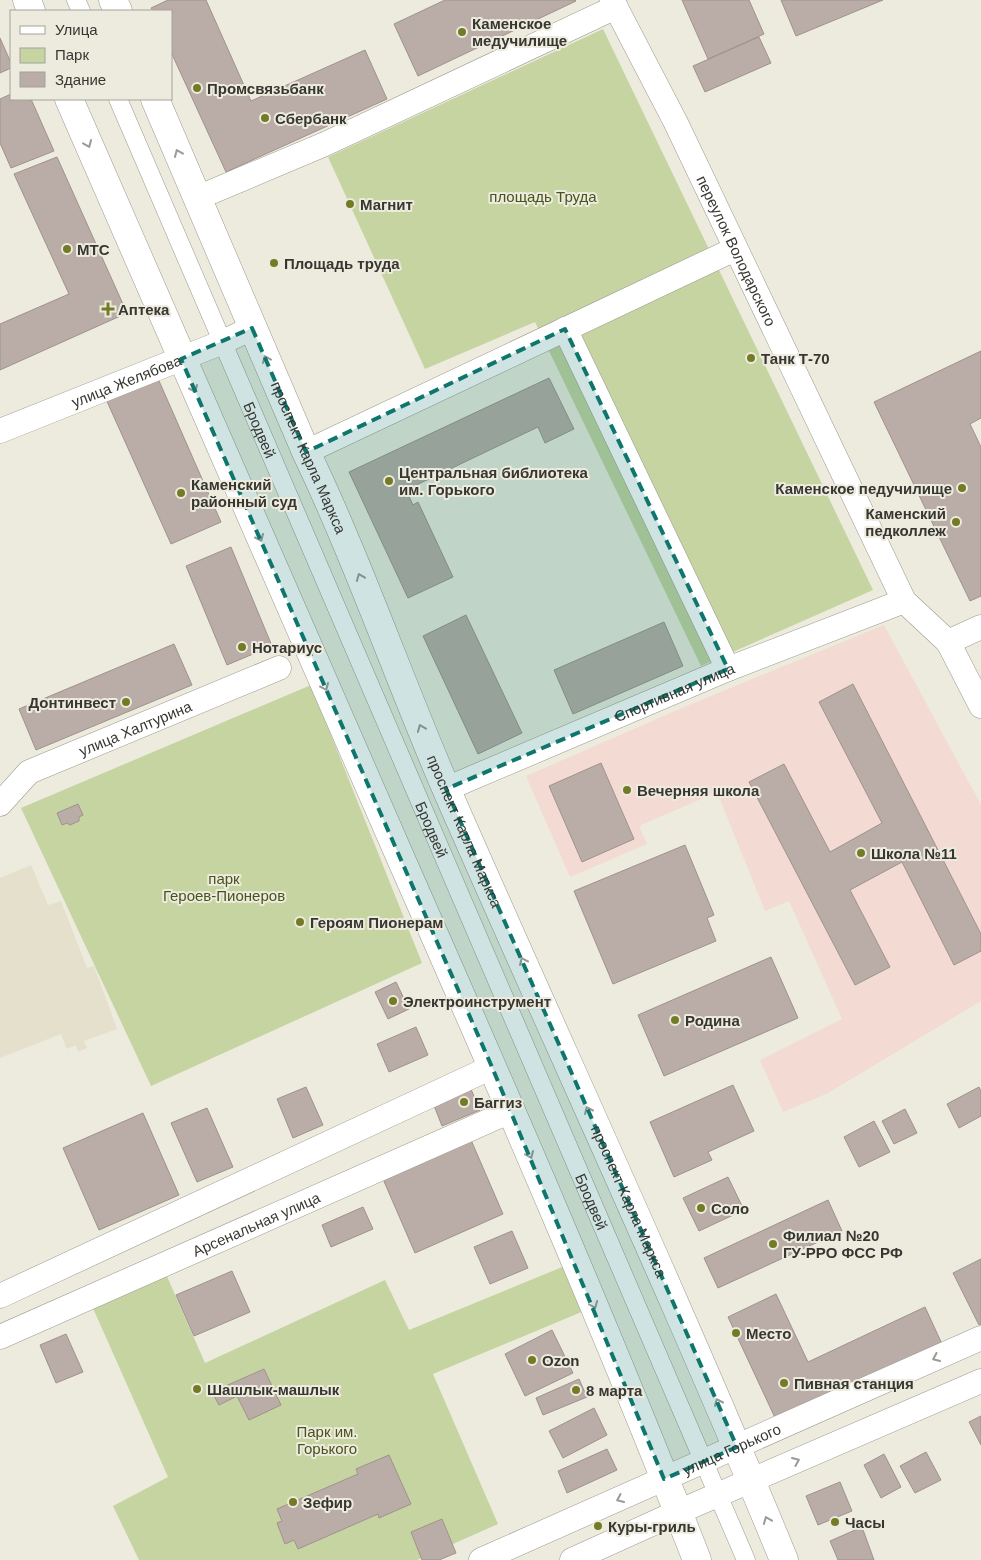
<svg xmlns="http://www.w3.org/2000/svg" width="981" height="1560" viewBox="0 0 981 1560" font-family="Helvetica,sans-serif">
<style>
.built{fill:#e4e0cb}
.education{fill:#f3dad2}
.green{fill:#c5d4a1}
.building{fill:#baada7;stroke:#9f928d}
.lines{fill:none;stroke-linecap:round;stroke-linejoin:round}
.pedestrian-casing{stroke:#9c998d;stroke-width:19}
.minor-casing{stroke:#9c998d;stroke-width:25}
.tertiary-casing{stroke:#9c998d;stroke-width:29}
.pedestrian{stroke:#fff;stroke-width:18}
.minor{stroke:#fff;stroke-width:24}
.tertiary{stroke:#fff;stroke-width:28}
.oneway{stroke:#9b9a98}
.marked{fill:#0f766e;fill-opacity:0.2;stroke:#0f766e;stroke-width:4;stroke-dasharray:10 6;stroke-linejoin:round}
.poi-dot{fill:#737b26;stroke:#edebde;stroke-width:2}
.labels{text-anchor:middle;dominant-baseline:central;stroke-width:4;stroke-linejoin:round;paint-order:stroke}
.poi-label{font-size:15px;font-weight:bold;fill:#373631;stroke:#edebde;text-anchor:start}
.park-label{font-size:15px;fill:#47541c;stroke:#edebde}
.street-label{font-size:15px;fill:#373631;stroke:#edebde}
</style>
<rect width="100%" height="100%" fill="#edebde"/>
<!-- built -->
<polygon class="built" points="31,865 48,905 61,901 87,968 94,966 117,1029 84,1041 87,1048 78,1052 76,1045 67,1049 61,1034 0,1058 0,878"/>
<!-- education -->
<polygon class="education" points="884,625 981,805 981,1001 828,1093 783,1112 760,1060 842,1019 789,901 765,911 717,792 639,826 647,844 570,877 526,776 689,705"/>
<!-- green -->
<g class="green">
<polygon points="603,29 873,590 701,666 535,322 425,369 328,157"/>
<polygon points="311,685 422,963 151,1086 21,808"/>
<polygon points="572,1263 591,1308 433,1374 498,1524 417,1560 139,1560 113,1506 168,1477 88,1297 162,1265 205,1363 385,1280 409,1330"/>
</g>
<!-- building -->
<g class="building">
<polygon points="168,0 206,0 251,101 365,50 387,99 226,172 171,52 171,11 153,11 151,8"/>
<polygon points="445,0 575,0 576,1 418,76 394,24"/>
<polygon points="682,0 749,0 764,34 708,59"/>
<polygon points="781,0 883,0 796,36"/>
<polygon points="759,37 771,63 705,92 693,66"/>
<polygon points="0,38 11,63 11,68 0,73"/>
<polygon points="11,94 11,99 31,99 54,151 11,168 0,143 0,99"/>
<polygon points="57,157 127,313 0,370 0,324 69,294 14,174"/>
<polygon points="981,351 981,418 970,424 981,447 981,596 970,601 874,402"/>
<polygon points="156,374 221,522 171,544 105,397"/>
<polygon points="549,378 574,429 545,443 538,427 406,490 413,505 418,502 453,577 408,598 349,472"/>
<polygon points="231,547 272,646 227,665 186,566"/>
<polygon points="466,615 522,733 478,754 423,636"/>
<polygon points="664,622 683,666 573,714 554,670"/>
<polygon points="174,644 192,685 36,750 19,709"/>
<polygon points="853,684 981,934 981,951 954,965 902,862 850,890 890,967 855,985 749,782 784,764 830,852 882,823 819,702"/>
<polygon points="601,763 634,839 582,862 549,786"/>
<polygon points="78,804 83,815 79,817 79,821 70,825 67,823 62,825 57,813"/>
<polygon points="685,845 714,915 707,918 716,941 613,984 574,891"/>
<polygon points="771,957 798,1018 664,1076 638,1015"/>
<polygon points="396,982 409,1009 388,1019 375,992"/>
<polygon points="416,1027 428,1055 389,1072 377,1044"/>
<polygon points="733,1085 754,1131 708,1152 712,1160 674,1177 650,1122"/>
<polygon points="306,1087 323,1125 293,1138 277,1099"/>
<polygon points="470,1087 480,1110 442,1126 433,1103"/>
<polygon points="979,1087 981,1091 981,1116 959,1128 947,1104"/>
<polygon points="207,1108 233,1167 197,1182 171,1123"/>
<polygon points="905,1109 917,1133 894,1144 882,1121"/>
<polygon points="143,1113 179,1195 99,1230 63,1148"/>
<polygon points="874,1121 890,1152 859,1167 844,1137"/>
<polygon points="471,1140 503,1214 415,1253 383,1179"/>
<polygon points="728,1177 744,1210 699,1231 683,1198"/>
<polygon points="828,1200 842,1231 718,1288 704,1258"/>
<polygon points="363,1207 373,1229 331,1247 322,1225"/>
<polygon points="512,1231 528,1268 490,1284 474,1247"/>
<polygon points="981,1259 981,1324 979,1325 953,1273"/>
<polygon points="232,1271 250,1312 194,1336 176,1295"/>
<polygon points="776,1294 808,1362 925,1307 942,1344 777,1422 728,1317"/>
<polygon points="552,1330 573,1373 525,1396 505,1354"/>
<polygon points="66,1334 83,1372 56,1383 40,1345"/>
<polygon points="264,1369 281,1405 249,1420 237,1396 219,1405 212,1392"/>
<polygon points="579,1379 587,1397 543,1415 536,1398"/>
<polygon points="594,1408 607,1435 563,1458 549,1431"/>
<polygon points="981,1416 981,1445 969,1422"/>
<polygon points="607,1449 617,1470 567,1493 558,1471"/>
<polygon points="926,1452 941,1480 915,1493 900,1466"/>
<polygon points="884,1454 901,1487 881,1498 864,1465"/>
<polygon points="389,1455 411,1504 379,1518 378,1514 298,1549 294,1540 285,1544 277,1523 282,1521 277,1509 358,1474 356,1469"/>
<polygon points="840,1482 852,1511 818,1525 806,1496"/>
<polygon points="442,1519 456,1553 439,1560 422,1560 411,1532"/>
<polygon points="862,1527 874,1560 838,1560 830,1541"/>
</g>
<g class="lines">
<defs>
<g id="pedestrian">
<polyline points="76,0 81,11"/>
<path id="s1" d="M118,99L746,1560"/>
</g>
<g id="minor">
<path id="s2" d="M612,0L676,123L904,601L948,642L981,706"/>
<polyline points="197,198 325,144 616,7"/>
<polyline points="565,329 728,669"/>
<path id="s3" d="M0,431L223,342L252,328"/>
<polyline points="306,452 735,249"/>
<polyline points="948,642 981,627"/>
<path id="s4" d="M446,789L728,669L904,601"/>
<path id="s5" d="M0,804L29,772L279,668"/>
<polyline points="0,1296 492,1067"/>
<path id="s6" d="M0,1337L511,1111"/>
<path id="s7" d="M481,1560L981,1338"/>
<polyline points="572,1560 678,1512 981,1381"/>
</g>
<g id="tertiary">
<polyline points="27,0 31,11"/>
<polyline points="113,0 118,11"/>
<path d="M69,99C179,356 292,612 405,868C506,1097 606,1327 697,1560"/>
<path id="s8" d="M155,99L306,452C359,563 399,680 448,793C560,1049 678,1302 784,1560"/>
</g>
</defs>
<!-- pedestrian casing -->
<use href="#pedestrian" class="pedestrian-casing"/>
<!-- minor casing -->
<use href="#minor" class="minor-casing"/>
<!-- tertiary casing -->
<use href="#tertiary" class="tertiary-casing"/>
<!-- pedestrian -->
<use href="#pedestrian" class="pedestrian"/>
<!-- minor -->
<use href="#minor" class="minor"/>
<!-- tertiary -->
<use href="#tertiary" class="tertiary"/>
</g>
<!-- one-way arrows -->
<defs><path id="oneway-chevron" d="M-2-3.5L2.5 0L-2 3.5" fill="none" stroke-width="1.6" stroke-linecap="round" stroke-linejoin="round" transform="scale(1.25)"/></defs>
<g class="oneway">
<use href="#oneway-chevron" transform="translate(88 144) rotate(67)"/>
<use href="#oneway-chevron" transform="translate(178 153) rotate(-113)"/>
<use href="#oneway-chevron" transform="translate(266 359) rotate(-113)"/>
<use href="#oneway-chevron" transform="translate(194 389) rotate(66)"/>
<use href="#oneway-chevron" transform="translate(260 538) rotate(66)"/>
<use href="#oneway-chevron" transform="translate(360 577) rotate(-112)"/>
<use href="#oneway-chevron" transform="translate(325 687) rotate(66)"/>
<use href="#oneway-chevron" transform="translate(421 728) rotate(-112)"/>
<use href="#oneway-chevron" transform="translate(523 961) rotate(-114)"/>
<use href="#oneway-chevron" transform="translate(588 1110) rotate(-114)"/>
<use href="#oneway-chevron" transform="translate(530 1155) rotate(67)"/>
<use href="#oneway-chevron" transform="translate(594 1305) rotate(68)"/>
<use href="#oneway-chevron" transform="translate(936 1358) rotate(156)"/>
<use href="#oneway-chevron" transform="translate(718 1402) rotate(-114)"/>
<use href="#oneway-chevron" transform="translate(796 1461) rotate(-23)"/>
<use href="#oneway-chevron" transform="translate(620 1499) rotate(156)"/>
<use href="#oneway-chevron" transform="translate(767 1520) rotate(-112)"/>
</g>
<!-- marked area -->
<path class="marked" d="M252,328L306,452L565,329L728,669L446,789L737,1447L664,1479L492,1067L181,359Z"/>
<!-- markers -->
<g class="poi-dot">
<circle cx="462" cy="32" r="5"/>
<circle cx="197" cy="88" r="5"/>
<circle cx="265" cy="118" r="5"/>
<circle cx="350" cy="204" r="5"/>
<circle cx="67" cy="249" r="5"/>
<circle cx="274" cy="263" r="5"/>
<path d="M105.5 301.5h5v5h5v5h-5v5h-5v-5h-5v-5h5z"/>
<circle cx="751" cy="358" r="5"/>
<circle cx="389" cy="481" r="5"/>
<circle cx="962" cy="488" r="5"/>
<circle cx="181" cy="493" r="5"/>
<circle cx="956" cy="522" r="5"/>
<circle cx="242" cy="647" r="5"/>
<circle cx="126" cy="702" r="5"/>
<circle cx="627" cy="790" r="5"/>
<circle cx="861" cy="853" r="5"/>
<circle cx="300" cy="922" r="5"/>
<circle cx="393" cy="1001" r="5"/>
<circle cx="675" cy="1020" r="5"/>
<circle cx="464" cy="1102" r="5"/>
<circle cx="701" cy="1208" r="5"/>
<circle cx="773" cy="1244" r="5"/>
<circle cx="736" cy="1333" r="5"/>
<circle cx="532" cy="1360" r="5"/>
<circle cx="784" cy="1383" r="5"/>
<circle cx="197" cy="1389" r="5"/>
<circle cx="576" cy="1390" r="5"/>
<circle cx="293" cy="1502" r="5"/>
<circle cx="835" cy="1522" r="5"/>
<circle cx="598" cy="1526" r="5"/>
</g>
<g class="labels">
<!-- poi labels -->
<g class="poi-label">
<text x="472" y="23">Каменское<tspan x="472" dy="17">медучилище</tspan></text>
<text x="207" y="88">Промсвязьбанк</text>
<text x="275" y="118">Сбербанк</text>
<text x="360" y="204">Магнит</text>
<text x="77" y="249">МТС</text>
<text x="284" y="263">Площадь труда</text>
<text x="118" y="309">Аптека</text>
<text x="761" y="358">Танк Т-70</text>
<text x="399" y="472">Центральная библиотека<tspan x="399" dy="17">им. Горького</tspan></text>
<text x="191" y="484">Каменский<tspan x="191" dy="17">районный суд</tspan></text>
<text x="952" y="488" text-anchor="end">Каменское педучилище</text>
<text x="946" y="513" text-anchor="end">Каменский<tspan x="946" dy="17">педколлеж</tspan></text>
<text x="252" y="647">Нотариус</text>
<text x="116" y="702" text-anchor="end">Донтинвест</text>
<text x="637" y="790">Вечерняя школа</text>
<text x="871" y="853">Школа №11</text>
<text x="310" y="922">Героям Пионерам</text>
<text x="403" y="1001">Электроинструмент</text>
<text x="685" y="1020">Родина</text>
<text x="474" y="1102">Баггиз</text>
<text x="711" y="1208">Соло</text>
<text x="783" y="1235">Филиал №20<tspan x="783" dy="17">ГУ-РРО ФСС РФ</tspan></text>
<text x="746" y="1333">Место</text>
<text x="542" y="1360">Ozon</text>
<text x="794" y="1383">Пивная станция</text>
<text x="207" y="1389">Шашлык-машлык</text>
<text x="586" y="1390">8 марта</text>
<text x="303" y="1502">Зефир</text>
<text x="845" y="1522">Часы</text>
<text x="608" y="1526">Куры-гриль</text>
</g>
<!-- park labels -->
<g class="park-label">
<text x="543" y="196">площадь Труда</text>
<text x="224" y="878">парк<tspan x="224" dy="17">Героев-Пионеров</tspan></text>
<text x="327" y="1431">Парк им.<tspan x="327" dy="17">Горького</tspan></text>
</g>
<!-- street labels -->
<g class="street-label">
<text stroke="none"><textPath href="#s2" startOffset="280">переулок Володарского</textPath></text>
<text stroke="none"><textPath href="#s3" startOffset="136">улица Желябова</textPath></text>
<text stroke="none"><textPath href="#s1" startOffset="360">Бродвей</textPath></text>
<text stroke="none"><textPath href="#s8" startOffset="390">проспект Карла Маркса</textPath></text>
<text stroke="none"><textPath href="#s4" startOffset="248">Спортивная улица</textPath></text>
<text stroke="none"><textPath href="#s5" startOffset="158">улица Халтурина</textPath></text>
<text stroke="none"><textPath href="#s1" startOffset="795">Бродвей</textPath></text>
<text stroke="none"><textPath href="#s8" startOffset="795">проспект Карла Маркса</textPath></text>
<text stroke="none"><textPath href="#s1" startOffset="1200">Бродвей</textPath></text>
<text stroke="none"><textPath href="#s8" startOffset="1200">проспект Карла Маркса</textPath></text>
<text stroke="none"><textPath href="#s6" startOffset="280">Арсенальная улица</textPath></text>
<text stroke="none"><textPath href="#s7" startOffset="274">улица Горького</textPath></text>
</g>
</g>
<!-- legend -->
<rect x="10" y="10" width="162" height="90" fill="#edebde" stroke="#a4a399"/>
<rect x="20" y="26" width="25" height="8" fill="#ffffff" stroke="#a4a399"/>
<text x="55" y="35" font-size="15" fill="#373631">Улица</text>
<rect x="20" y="48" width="25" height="15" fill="#c5d4a1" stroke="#a4a399"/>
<text x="55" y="60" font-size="15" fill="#373631">Парк</text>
<rect x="20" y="72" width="25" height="15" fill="#baada7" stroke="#a4a399"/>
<text x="55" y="85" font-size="15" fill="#373631">Здание</text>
</svg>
